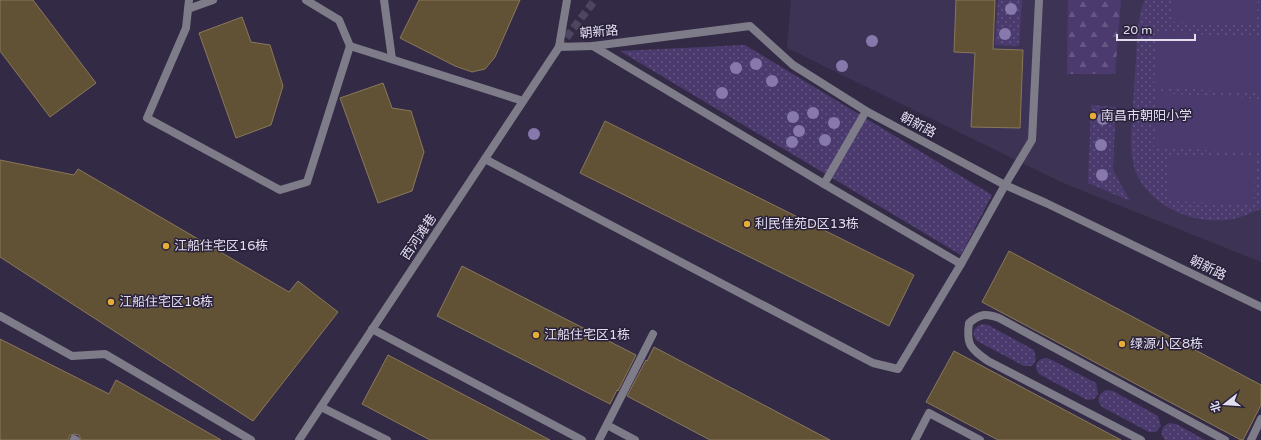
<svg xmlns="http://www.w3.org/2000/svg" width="1261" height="440" viewBox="0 0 1261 440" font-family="'Varela Round','Noto Sans SC',sans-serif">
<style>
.built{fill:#3d3354}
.green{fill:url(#green-dots)}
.forest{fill:url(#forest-firs)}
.pitch{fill:#4b3a6e}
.building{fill:#615235;stroke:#89785a}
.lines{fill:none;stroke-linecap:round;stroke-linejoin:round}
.tertiary-tunnel{stroke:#4d465e;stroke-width:8;stroke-dasharray:8 4;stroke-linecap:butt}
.service{stroke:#7f7c8a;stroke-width:8}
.tertiary{stroke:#7f7c8a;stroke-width:8}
.tree{fill:#8779ab}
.poi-dot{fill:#e5ad35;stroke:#29213b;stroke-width:1.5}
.labels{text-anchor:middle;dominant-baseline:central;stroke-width:3;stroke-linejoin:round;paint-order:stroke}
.street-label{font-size:13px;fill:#e2deef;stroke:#29213b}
.poi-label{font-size:13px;fill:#e2deef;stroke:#29213b;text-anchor:start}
</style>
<defs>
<pattern id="green-dots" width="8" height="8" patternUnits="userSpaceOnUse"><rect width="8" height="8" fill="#4b3a6e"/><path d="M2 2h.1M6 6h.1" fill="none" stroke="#655683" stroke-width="1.8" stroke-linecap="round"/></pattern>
<pattern id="forest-firs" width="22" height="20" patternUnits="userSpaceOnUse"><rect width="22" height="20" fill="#4b3a6e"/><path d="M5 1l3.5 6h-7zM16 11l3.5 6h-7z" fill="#655683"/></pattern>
</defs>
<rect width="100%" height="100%" fill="#332b45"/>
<!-- built -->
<polygon class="built" points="791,0 1261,0 1261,262 1063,183 787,48"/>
<!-- green -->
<g class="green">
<polygon points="998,0 1022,0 1019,46 995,45"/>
<path d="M1145,0H1261V209C1250,213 1238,219 1226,220C1192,224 1151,206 1136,173C1132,162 1131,149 1131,137L1138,27L1141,10Z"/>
<polygon points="745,45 992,195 961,255 620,51"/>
<polygon points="1091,105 1116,107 1113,170 1130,201 1088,183"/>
<path d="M982,324L988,325L1034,350L1036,360L1032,366H1024L977,341C971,333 973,328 982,324Z"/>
<path d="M1044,358L1050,359L1096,383L1098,394L1094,399L1087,400L1039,374C1034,367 1035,361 1044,358Z"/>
<path d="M1106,390L1113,391L1158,416L1161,426L1156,432H1149L1102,407C1096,401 1098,394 1106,390Z"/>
<path d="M1169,423L1176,424L1205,440H1165C1159,433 1161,427 1169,423Z"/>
</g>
<!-- forest -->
<polygon class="forest" points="1068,0 1121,0 1115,74 1067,74"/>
<!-- pitch -->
<g class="pitch">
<polygon points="1172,0 1258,0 1257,25 1171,22"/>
<polygon points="1157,32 1261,38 1261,93 1154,87"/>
<polygon points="1157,93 1261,99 1261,153 1154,147"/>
<polygon points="1169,155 1255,157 1254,204 1168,201"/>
</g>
<!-- building -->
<g class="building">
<polygon points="0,0 33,0 96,83 50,117 0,51"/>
<polygon points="419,0 520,0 495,57 485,69 472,72 455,66 400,38"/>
<polygon points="956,0 995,0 993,49 1023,50 1020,128 971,127 975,53 954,52"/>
<polygon points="242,17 251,42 270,45 283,86 271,125 236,138 199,33"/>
<polygon points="383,83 392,108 411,111 424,152 412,191 378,203 340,98"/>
<polygon points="605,121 914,275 889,326 580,173"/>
<polygon points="0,160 74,175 78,169 289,292 298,281 338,312 253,421 0,257"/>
<polygon points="1009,251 1261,385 1261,405 1243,440 1241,440 982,302"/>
<polygon points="462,266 636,355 618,391 617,390 610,404 437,316"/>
<polygon points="0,339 109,394 116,380 221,440 81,440 79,435 74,434 69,436 69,440 0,440"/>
<polygon points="654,347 830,440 710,440 627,396 646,360 647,361"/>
<polygon points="954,351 1121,440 998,440 926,402"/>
<polygon points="388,355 550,440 430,440 362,404"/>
</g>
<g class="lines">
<!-- tertiary-tunnel -->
<polyline class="tertiary-tunnel" points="559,47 595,0"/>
<!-- service -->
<g class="service">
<polyline points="189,0 186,28 147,118 280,190 307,182 350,46"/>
<polyline points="306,0 339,20 350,46 523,101"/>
<polyline points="384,0 392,59"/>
<polyline points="188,9 213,0"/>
<polyline points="593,46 824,184 961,264 1005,185 1032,140 1039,0"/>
<polyline points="485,159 873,363 898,369 961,264"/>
<polyline points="824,184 866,111"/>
<polyline points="0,316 72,356 105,354 251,440"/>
<polyline points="372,329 582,440"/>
<polyline points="321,407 387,440"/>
<polyline points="607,425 635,440"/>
<polyline points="74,439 76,440"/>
<polyline points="599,440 653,334"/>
<polyline points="915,440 929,413 980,440"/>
<path d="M1141,440L988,361C970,348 966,345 969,323C980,314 985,313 999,318L1225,440"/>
<polyline points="1251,440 1261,419"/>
</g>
<!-- tertiary -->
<g class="tertiary">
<polyline points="559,47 593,46 750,26 793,65 866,111 1005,185 1046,203 1261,307"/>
<polyline points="299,440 559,47 567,0"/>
</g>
</g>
<!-- trees -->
<g class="tree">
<circle cx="1011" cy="9" r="6"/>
<circle cx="1005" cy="34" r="6"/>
<circle cx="872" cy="41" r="6"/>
<circle cx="756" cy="64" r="6"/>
<circle cx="842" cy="66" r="6"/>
<circle cx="736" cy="68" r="6"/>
<circle cx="772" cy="81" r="6"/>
<circle cx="722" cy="93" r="6"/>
<circle cx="813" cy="113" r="6"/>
<circle cx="793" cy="117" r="6"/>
<circle cx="1103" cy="119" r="6"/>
<circle cx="834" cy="123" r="6"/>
<circle cx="799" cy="131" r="6"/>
<circle cx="534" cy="134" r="6"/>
<circle cx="825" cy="140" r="6"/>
<circle cx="792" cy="142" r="6"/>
<circle cx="1101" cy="145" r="6"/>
<circle cx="1102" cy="175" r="6"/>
</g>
<!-- markers -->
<g class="poi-dot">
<circle cx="1093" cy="116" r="4"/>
<circle cx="747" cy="224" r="4"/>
<circle cx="166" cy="246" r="4"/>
<circle cx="111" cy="302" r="4"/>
<circle cx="536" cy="335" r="4"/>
<circle cx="1122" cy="344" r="4"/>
</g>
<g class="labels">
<!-- street labels -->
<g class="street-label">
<text transform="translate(599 32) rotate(-5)">朝新路</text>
<text transform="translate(918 125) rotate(28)">朝新路</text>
<text transform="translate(419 237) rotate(-56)">西河滩巷</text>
<text transform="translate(1208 268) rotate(26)">朝新路</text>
</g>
<!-- poi labels -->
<g class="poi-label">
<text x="1101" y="116">南昌市朝阳小学</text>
<text x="755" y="224">利民佳苑D区13栋</text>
<text x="174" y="246">江船住宅区16栋</text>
<text x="119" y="302">江船住宅区18栋</text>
<text x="544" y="335">江船住宅区1栋</text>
<text x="1130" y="344">绿源小区8栋</text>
</g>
</g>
<!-- north arrow -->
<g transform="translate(1225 404) rotate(253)" stroke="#29213b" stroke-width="3" paint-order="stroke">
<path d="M0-3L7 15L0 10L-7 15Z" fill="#e2deef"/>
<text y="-6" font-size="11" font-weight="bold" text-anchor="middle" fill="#e2deef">北</text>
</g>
<!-- scale -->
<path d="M1117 34v6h78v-6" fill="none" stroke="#e2deef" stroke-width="2"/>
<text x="1123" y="34" font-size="12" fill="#e2deef" stroke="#29213b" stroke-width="3" paint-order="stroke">20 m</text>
</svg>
